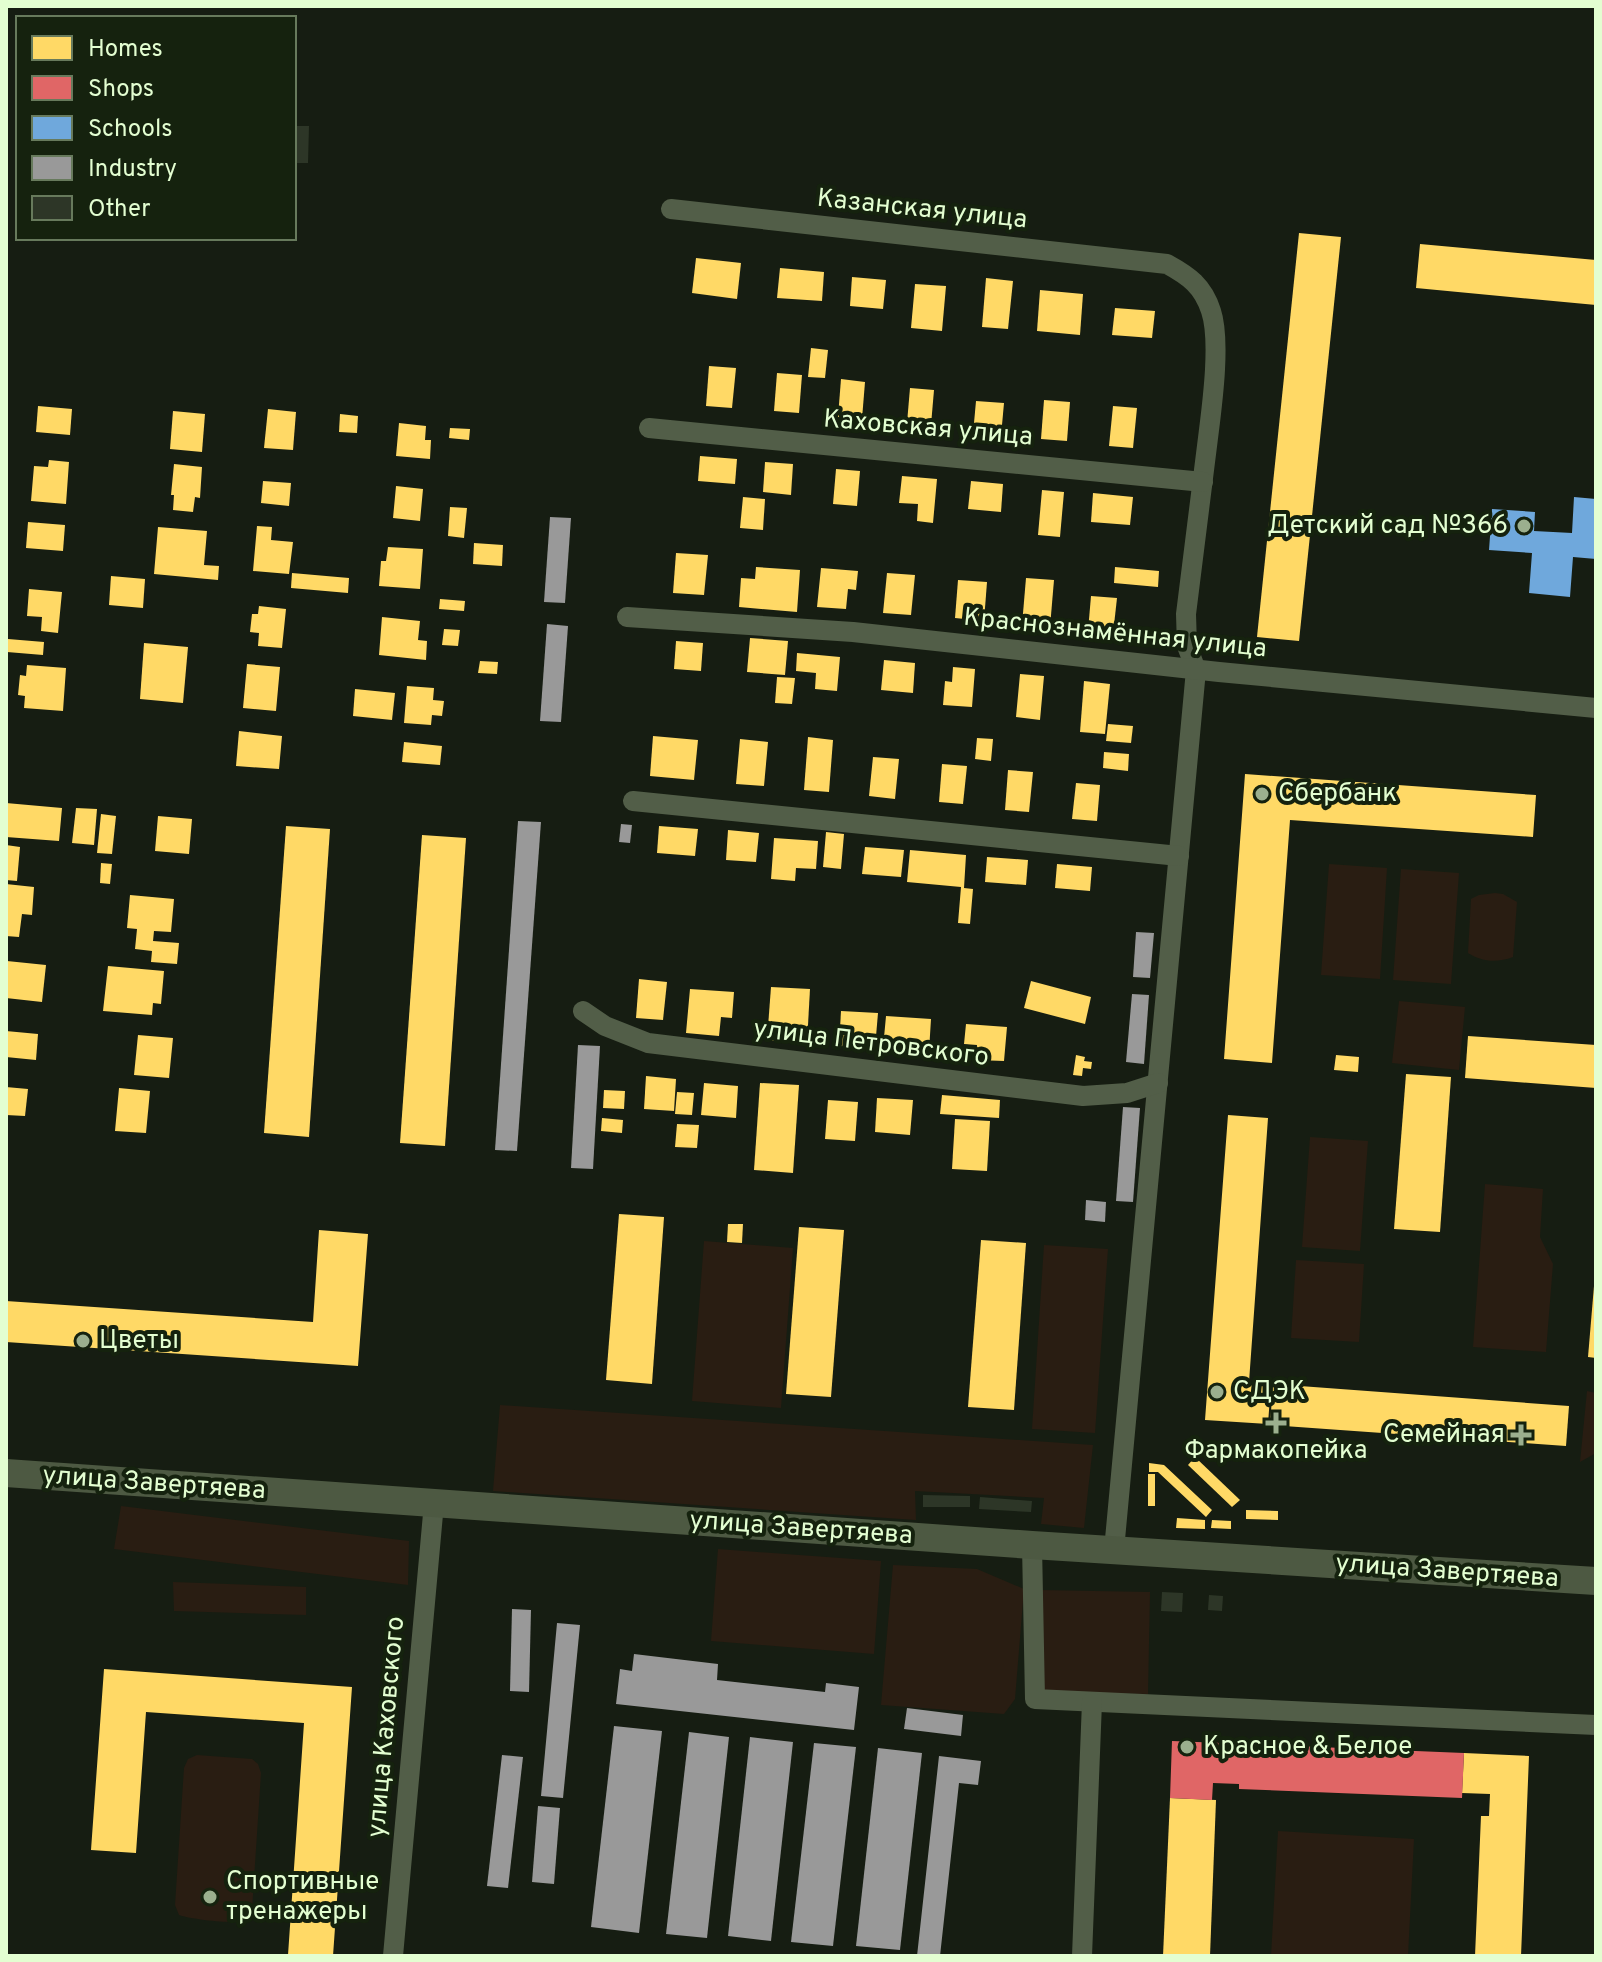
<svg xmlns="http://www.w3.org/2000/svg" width="1602" height="1962" viewBox="0 0 1602 1962" font-family="Overpass,sans-serif">
<style>
.green{fill:#291d12}
.homes{fill:#ffd966}
.shops{fill:#e06666}
.schools{fill:#6fa8dc}
.industry{fill:#999}
.building{fill:#2d3627}
.lines{fill:none;stroke-linecap:round;stroke-linejoin:round}
.minor{stroke:#525e48;stroke-width:20}
.secondary{stroke:#4d5942;stroke-width:28}
.poi-dot{fill:#9baf8e;stroke:#15220e;stroke-width:3}
.labels{text-anchor:middle;dominant-baseline:central;stroke-width:8;stroke-linejoin:round;paint-order:stroke}
.street-label{font-size:26px;fill:#e3fed1;stroke:#15220e}
.poi-label{font-size:26px;fill:#e3fed1;stroke:#15220e;text-anchor:start}
</style>
<rect width="100%" height="100%" fill="#161d12"/>
<!-- green -->
<g class="green">
<polygon points="1329,864 1387,868 1380,979 1321,975"/>
<polygon points="1401,869 1459,873 1451,984 1393,980"/>
<path d="M1495,893L1503,894L1517,902L1513,957C1497,963 1482,962 1468,953L1471,899L1479,895Z"/>
<polygon points="1399,1001 1465,1007 1459,1070 1392,1063"/>
<polygon points="1310,1137 1368,1141 1360,1251 1302,1247"/>
<polygon points="1485,1184 1543,1189 1540,1237 1553,1264 1546,1352 1473,1347"/>
<polygon points="704,1241 793,1248 781,1408 692,1401"/>
<polygon points="1044,1245 1108,1249 1095,1433 1032,1429"/>
<polygon points="1296,1260 1364,1264 1359,1342 1291,1338"/>
<polygon points="1587,1391 1596,1393 1596,1453 1580,1462"/>
<polygon points="500,1405 1093,1445 1084,1528 1041,1524 1044,1498 915,1491 916,1520 493,1491"/>
<polygon points="121,1506 409,1541 408,1585 114,1549"/>
<polygon points="718,1549 881,1561 874,1654 711,1641"/>
<polygon points="893,1565 977,1569 1024,1589 1015,1699 1004,1714 881,1705"/>
<polygon points="173,1582 306,1587 306,1615 174,1611"/>
<polygon points="1039,1590 1150,1592 1148,1694 1037,1692"/>
<path d="M197,1755L252,1759L258,1764L261,1773L252,1910C248,1915 245,1921 237,1922C226,1923 190,1919 179,1915L175,1905L184,1768L188,1759Z"/>
<polygon points="1278,1831 1414,1839 1408,1956 1271,1956"/>
</g>
<!-- homes -->
<g class="homes">
<polygon points="1299,233 1341,237 1299,641 1257,637"/>
<polygon points="1420,244 1596,260 1596,305 1416,288"/>
<polygon points="696,258 741,263 737,299 692,293"/>
<polygon points="780,268 824,272 822,301 777,298"/>
<polygon points="852,277 886,280 883,309 850,306"/>
<polygon points="986,278 1013,281 1008,329 982,327"/>
<polygon points="915,284 946,286 942,331 911,328"/>
<polygon points="1040,290 1083,294 1080,335 1037,331"/>
<polygon points="1115,308 1155,311 1152,338 1112,335"/>
<polygon points="811,348 828,350 825,378 808,377"/>
<polygon points="709,366 736,368 732,408 706,406"/>
<polygon points="777,373 802,375 799,413 774,411"/>
<polygon points="841,379 865,382 862,419 838,417"/>
<polygon points="910,388 934,390 931,425 907,423"/>
<polygon points="1044,400 1070,402 1067,441 1041,439"/>
<polygon points="976,401 1004,403 1001,436 973,434"/>
<polygon points="38,406 72,409 70,435 36,432"/>
<polygon points="1113,406 1137,408 1133,448 1109,446"/>
<polygon points="268,409 296,412 293,450 264,448"/>
<polygon points="173,411 205,414 202,452 170,449"/>
<polygon points="340,414 358,416 357,433 339,432"/>
<polygon points="399,423 426,426 425,440 431,440 430,459 396,456"/>
<polygon points="450,428 470,429 469,440 449,438"/>
<polygon points="700,456 737,459 735,484 698,481"/>
<polygon points="49,460 69,462 66,504 31,501 34,466 48,467"/>
<polygon points="765,462 793,464 791,495 763,492"/>
<polygon points="174,464 202,467 200,498 195,497 193,512 173,510 174,495 171,495"/>
<polygon points="836,469 860,471 857,506 833,504"/>
<polygon points="902,476 937,479 933,523 917,521 918,504 899,503"/>
<polygon points="263,481 291,483 289,506 261,503"/>
<polygon points="971,481 1003,484 1001,512 968,509"/>
<polygon points="396,486 423,489 420,521 393,518"/>
<polygon points="1042,490 1064,492 1060,537 1038,535"/>
<polygon points="1093,493 1133,497 1130,525 1091,522"/>
<polygon points="743,497 765,499 763,530 740,528"/>
<polygon points="450,507 467,508 464,538 448,536"/>
<polygon points="28,522 65,525 63,551 26,548"/>
<polygon points="257,526 272,527 271,540 293,542 289,574 253,571"/>
<polygon points="158,527 207,531 204,565 219,566 218,580 154,574"/>
<polygon points="474,543 503,545 502,566 473,564"/>
<polygon points="388,547 423,549 420,589 379,586 381,561 386,561"/>
<polygon points="676,553 708,555 704,595 673,593"/>
<polygon points="756,567 800,570 797,612 739,607 741,578 755,579"/>
<polygon points="1115,567 1159,571 1158,587 1114,583"/>
<polygon points="821,568 858,571 856,590 848,589 846,609 817,607"/>
<polygon points="292,573 349,578 348,593 291,588"/>
<polygon points="887,573 915,575 911,615 883,613"/>
<polygon points="111,576 145,579 143,608 109,605"/>
<polygon points="1026,578 1054,580 1050,627 1022,625"/>
<polygon points="958,580 987,582 984,621 955,618"/>
<polygon points="29,589 62,592 58,633 41,631 42,617 27,616"/>
<polygon points="1091,596 1117,598 1113,634 1088,631"/>
<polygon points="440,599 465,601 464,611 439,609"/>
<polygon points="259,606 286,609 282,648 258,646 259,633 250,632 252,614 258,614"/>
<polygon points="382,617 420,621 418,640 427,641 426,660 379,655"/>
<polygon points="444,629 460,630 458,646 442,645"/>
<polygon points="750,638 788,641 785,675 747,672"/>
<polygon points="8,639 44,642 43,655 7,652"/>
<polygon points="676,641 703,643 701,671 674,669"/>
<polygon points="144,643 188,647 183,703 140,699"/>
<polygon points="797,653 840,657 837,691 815,689 816,673 796,671"/>
<polygon points="884,660 915,663 913,693 881,690"/>
<polygon points="480,661 498,662 497,674 478,673"/>
<polygon points="247,664 280,667 276,711 243,708"/>
<polygon points="27,665 66,668 63,711 24,708 25,696 18,695 20,675 26,676"/>
<polygon points="953,667 975,669 972,707 943,705 945,681 952,682"/>
<polygon points="1020,674 1044,676 1040,720 1016,717"/>
<polygon points="777,677 795,678 792,704 775,703"/>
<polygon points="1084,681 1110,684 1105,734 1080,732"/>
<polygon points="407,686 434,688 433,700 444,701 442,716 432,715 431,725 404,723"/>
<polygon points="355,689 395,693 392,720 353,716"/>
<polygon points="1108,724 1133,726 1131,743 1106,741"/>
<polygon points="239,731 282,736 279,769 236,766"/>
<polygon points="653,736 698,740 694,780 650,776"/>
<polygon points="808,737 833,740 829,792 804,790"/>
<polygon points="977,738 993,739 991,761 975,759"/>
<polygon points="740,739 768,742 764,786 736,784"/>
<polygon points="404,742 442,746 440,765 402,762"/>
<polygon points="1104,752 1129,754 1128,771 1103,768"/>
<polygon points="873,757 899,759 895,799 869,796"/>
<polygon points="942,764 967,766 963,804 939,802"/>
<polygon points="1008,770 1033,772 1029,812 1005,810"/>
<polygon points="1245,774 1536,795 1533,837 1290,820 1272,1063 1224,1059"/>
<polygon points="1076,783 1100,785 1097,821 1072,819"/>
<polygon points="6,803 62,808 59,841 6,837"/>
<polygon points="76,808 97,809 94,845 72,843"/>
<polygon points="101,814 116,816 112,854 97,853"/>
<polygon points="158,816 192,819 189,854 155,851"/>
<polygon points="286,826 330,829 309,1137 264,1133"/>
<polygon points="659,826 698,829 695,856 657,853"/>
<polygon points="728,830 759,833 756,862 726,860"/>
<polygon points="826,832 844,834 841,869 823,867"/>
<polygon points="422,835 466,838 445,1146 400,1143"/>
<polygon points="774,838 818,841 816,869 796,868 795,881 771,879"/>
<polygon points="6,845 20,847 17,881 6,880"/>
<polygon points="865,847 904,850 901,877 862,874"/>
<polygon points="910,850 966,855 964,888 973,889 970,924 958,923 961,887 907,882"/>
<polygon points="987,857 1028,860 1026,885 985,882"/>
<polygon points="101,863 112,864 110,884 100,883"/>
<polygon points="1057,864 1092,867 1090,891 1055,888"/>
<polygon points="6,884 34,887 32,915 22,914 19,937 6,936"/>
<polygon points="130,895 174,899 171,932 154,931 153,941 179,943 177,964 151,962 152,951 135,949 137,929 127,928"/>
<polygon points="7,961 46,965 42,1002 6,998"/>
<polygon points="108,966 164,971 161,1004 153,1003 152,1015 103,1011"/>
<polygon points="639,979 667,982 663,1020 636,1018"/>
<polygon points="1031,981 1091,997 1085,1024 1024,1008"/>
<polygon points="771,987 810,989 807,1043 767,1040"/>
<polygon points="690,989 734,992 732,1018 721,1017 719,1036 686,1033"/>
<polygon points="841,1011 878,1013 875,1048 839,1046"/>
<polygon points="886,1016 931,1019 929,1051 883,1048"/>
<polygon points="966,1024 1007,1027 1004,1061 976,1060 977,1045 964,1044"/>
<polygon points="6,1031 38,1034 36,1060 6,1057"/>
<polygon points="138,1035 173,1038 169,1078 134,1075"/>
<polygon points="1468,1036 1596,1045 1596,1088 1465,1078"/>
<polygon points="1076,1055 1085,1057 1084,1061 1092,1062 1091,1069 1083,1068 1082,1076 1073,1075"/>
<polygon points="1336,1055 1359,1057 1358,1072 1334,1070"/>
<polygon points="1406,1074 1451,1077 1440,1232 1394,1229"/>
<polygon points="646,1076 676,1079 674,1111 644,1109"/>
<polygon points="704,1083 738,1086 736,1118 701,1115"/>
<polygon points="760,1083 799,1085 793,1173 754,1170"/>
<polygon points="6,1087 28,1089 25,1116 6,1115"/>
<polygon points="119,1088 150,1091 146,1133 115,1131"/>
<polygon points="604,1090 625,1091 624,1109 603,1108"/>
<polygon points="677,1092 694,1093 692,1115 675,1114"/>
<polygon points="942,1095 1000,1100 999,1118 940,1114"/>
<polygon points="877,1098 913,1100 910,1135 875,1132"/>
<polygon points="828,1100 858,1102 855,1141 825,1139"/>
<polygon points="1228,1115 1268,1118 1249,1382 1271,1383 1268,1424 1205,1420"/>
<polygon points="602,1118 623,1120 622,1133 601,1131"/>
<polygon points="955,1119 990,1121 987,1171 952,1169"/>
<polygon points="677,1124 699,1125 697,1148 675,1147"/>
<polygon points="619,1214 664,1217 652,1384 606,1380"/>
<polygon points="728,1224 743,1224 742,1243 727,1242"/>
<polygon points="799,1227 844,1230 831,1397 786,1394"/>
<polygon points="319,1230 368,1234 358,1366 6,1342 6,1301 313,1322"/>
<polygon points="981,1240 1026,1243 1014,1410 968,1407"/>
<polygon points="1594,1286 1596,1286 1596,1358 1588,1357"/>
<polygon points="1273,1384 1569,1406 1566,1446 1270,1425"/>
<polygon points="1195,1457 1240,1500 1232,1507 1188,1465"/>
<polygon points="1149,1463 1164,1465 1212,1510 1206,1517 1158,1472 1149,1472"/>
<rect x="1148" y="1474" width="7" height="32"/>
<polygon points="1246,1510 1278,1511 1278,1520 1246,1519"/>
<polygon points="1177,1518 1205,1520 1205,1529 1176,1528"/>
<polygon points="1212,1520 1231,1521 1231,1529 1211,1528"/>
<polygon points="104,1669 352,1687 333,1956 288,1955 304,1723 146,1712 136,1853 91,1850"/>
<polygon points="1464,1753 1529,1756 1521,1956 1475,1956 1481,1816 1489,1816 1490,1794 1462,1793"/>
<polygon points="1170,1798 1216,1800 1210,1956 1163,1956"/>
</g>
<!-- shops -->
<polygon class="shops" points="1172,1741 1464,1753 1462,1798 1239,1789 1239,1784 1213,1783 1212,1800 1170,1798"/>
<!-- schools -->
<polygon class="schools" points="1574,497 1596,499 1596,559 1573,557 1570,597 1529,593 1532,553 1489,550 1492,509 1535,512 1534,531 1572,533"/>
<!-- industry -->
<g class="industry">
<polygon points="550,517 571,518 565,603 544,602"/>
<polygon points="547,624 568,626 561,722 540,721"/>
<polygon points="518,821 541,822 517,1151 495,1150"/>
<polygon points="621,824 632,825 630,843 619,842"/>
<polygon points="1136,932 1154,933 1150,978 1133,977"/>
<polygon points="1132,994 1149,995 1144,1064 1126,1062"/>
<polygon points="578,1045 600,1046 593,1169 571,1168"/>
<polygon points="1123,1107 1140,1108 1133,1202 1116,1201"/>
<polygon points="1086,1200 1106,1202 1105,1222 1085,1220"/>
<polygon points="512,1609 531,1610 529,1692 510,1691"/>
<polygon points="557,1623 580,1625 563,1798 541,1796"/>
<polygon points="634,1654 718,1664 717,1680 825,1692 826,1683 859,1687 854,1730 616,1704 620,1669 632,1671"/>
<polygon points="907,1708 963,1715 961,1736 904,1729"/>
<polygon points="614,1726 662,1731 639,1933 591,1927"/>
<polygon points="689,1732 729,1737 707,1938 666,1934"/>
<polygon points="750,1737 793,1742 771,1941 728,1936"/>
<polygon points="814,1743 856,1747 833,1946 791,1942"/>
<polygon points="878,1748 922,1753 900,1950 856,1946"/>
<polygon points="502,1755 523,1757 508,1888 487,1886"/>
<polygon points="939,1756 981,1761 978,1785 959,1783 940,1956 917,1956"/>
<polygon points="538,1806 560,1808 554,1884 532,1882"/>
</g>
<!-- building -->
<g class="building">
<polygon points="294,126 309,126 308,163 294,163"/>
<polygon points="923,1495 970,1496 970,1507 923,1507"/>
<polygon points="980,1497 1032,1501 1031,1512 979,1509"/>
<polygon points="1162,1592 1183,1593 1182,1612 1161,1611"/>
<polygon points="1209,1595 1223,1596 1222,1611 1208,1610"/>
</g>
<g class="lines">
<!-- minor -->
<g class="minor">
<path d="M671,209L1167,264C1189,276 1203,286 1211,311C1221,341 1212,406 1208,438C1201,497 1193,555 1186,614L1187,646L1196,670L1114,1550"/>
<polyline points="649,428 1203,482"/>
<polyline points="627,617 853,632 1219,672 1596,708"/>
<polyline points="633,801 1179,856"/>
<polyline points="583,1011 605,1026 648,1043 1083,1096 1127,1093 1158,1083"/>
<polyline points="1032,1545 1035,1699 1596,1725"/>
<polyline points="393,1956 434,1503"/>
<polyline points="1082,1956 1092,1702"/>
</g>
<!-- secondary -->
<polyline class="secondary" points="6,1473 1032,1545 1596,1581"/>
</g>
<!-- markers -->
<g class="poi-dot">
<circle cx="1524" cy="526" r="8"/>
<circle cx="1262" cy="794" r="8"/>
<circle cx="83" cy="1341" r="8"/>
<circle cx="1217" cy="1392" r="8"/>
<path d="M1272 1411h8v8h8v8h-8v8h-8v-8h-8v-8h8z"/>
<path d="M1517 1423h8v8h8v8h-8v8h-8v-8h-8v-8h8z"/>
<circle cx="1187" cy="1747" r="8"/>
<circle cx="210" cy="1897" r="8"/>
</g>
<g class="labels">
<!-- street labels -->
<g class="street-label">
<text transform="translate(922 210) rotate(6)">Казанская улица</text>
<text transform="translate(928 429) rotate(5)">Каховская улица</text>
<text transform="translate(1115 634) rotate(6)">Краснознамённая улица</text>
<text transform="translate(871 1044) rotate(7)">улица Петровского</text>
<text transform="translate(154 1484) rotate(4)">улица Завертяева</text>
<text transform="translate(801 1529) rotate(4)">улица Завертяева</text>
<text transform="translate(1447 1572) rotate(4)">улица Завертяева</text>
<text transform="translate(387 1727) rotate(-85)">улица Каховского</text>
</g>
<!-- poi labels -->
<g class="poi-label">
<text x="1508" y="526" text-anchor="end">Детский сад №366</text>
<text x="1278" y="794">Сбербанк</text>
<text x="99" y="1341">Цветы</text>
<text x="1233" y="1392">СДЭК</text>
<text x="1505" y="1435" text-anchor="end">Семейная</text>
<text x="1276" y="1451" text-anchor="middle">Фармакопейка</text>
<text x="1203" y="1747">Красное &amp; Белое</text>
<text x="226" y="1882">Спортивные<tspan x="226" dy="30">тренажеры</tspan></text>
</g>
</g>
<!-- border -->
<rect width="1602" height="1962" fill="none" stroke="#e3fed1" stroke-width="16"/>
<!-- legend -->
<rect x="16" y="16" width="280" height="224" fill="#15220e" stroke="#677a5c" stroke-width="2"/>
<rect x="32" y="36" width="40" height="24" fill="#ffd966" stroke="#677a5c" stroke-width="2"/>
<text x="88" y="56" font-size="24" fill="#e3fed1">Homes</text>
<rect x="32" y="76" width="40" height="24" fill="#e06666" stroke="#677a5c" stroke-width="2"/>
<text x="88" y="96" font-size="24" fill="#e3fed1">Shops</text>
<rect x="32" y="116" width="40" height="24" fill="#6fa8dc" stroke="#677a5c" stroke-width="2"/>
<text x="88" y="136" font-size="24" fill="#e3fed1">Schools</text>
<rect x="32" y="156" width="40" height="24" fill="#999999" stroke="#677a5c" stroke-width="2"/>
<text x="88" y="176" font-size="24" fill="#e3fed1">Industry</text>
<rect x="32" y="196" width="40" height="24" fill="#2d3627" stroke="#677a5c" stroke-width="2"/>
<text x="88" y="216" font-size="24" fill="#e3fed1">Other</text>
</svg>
